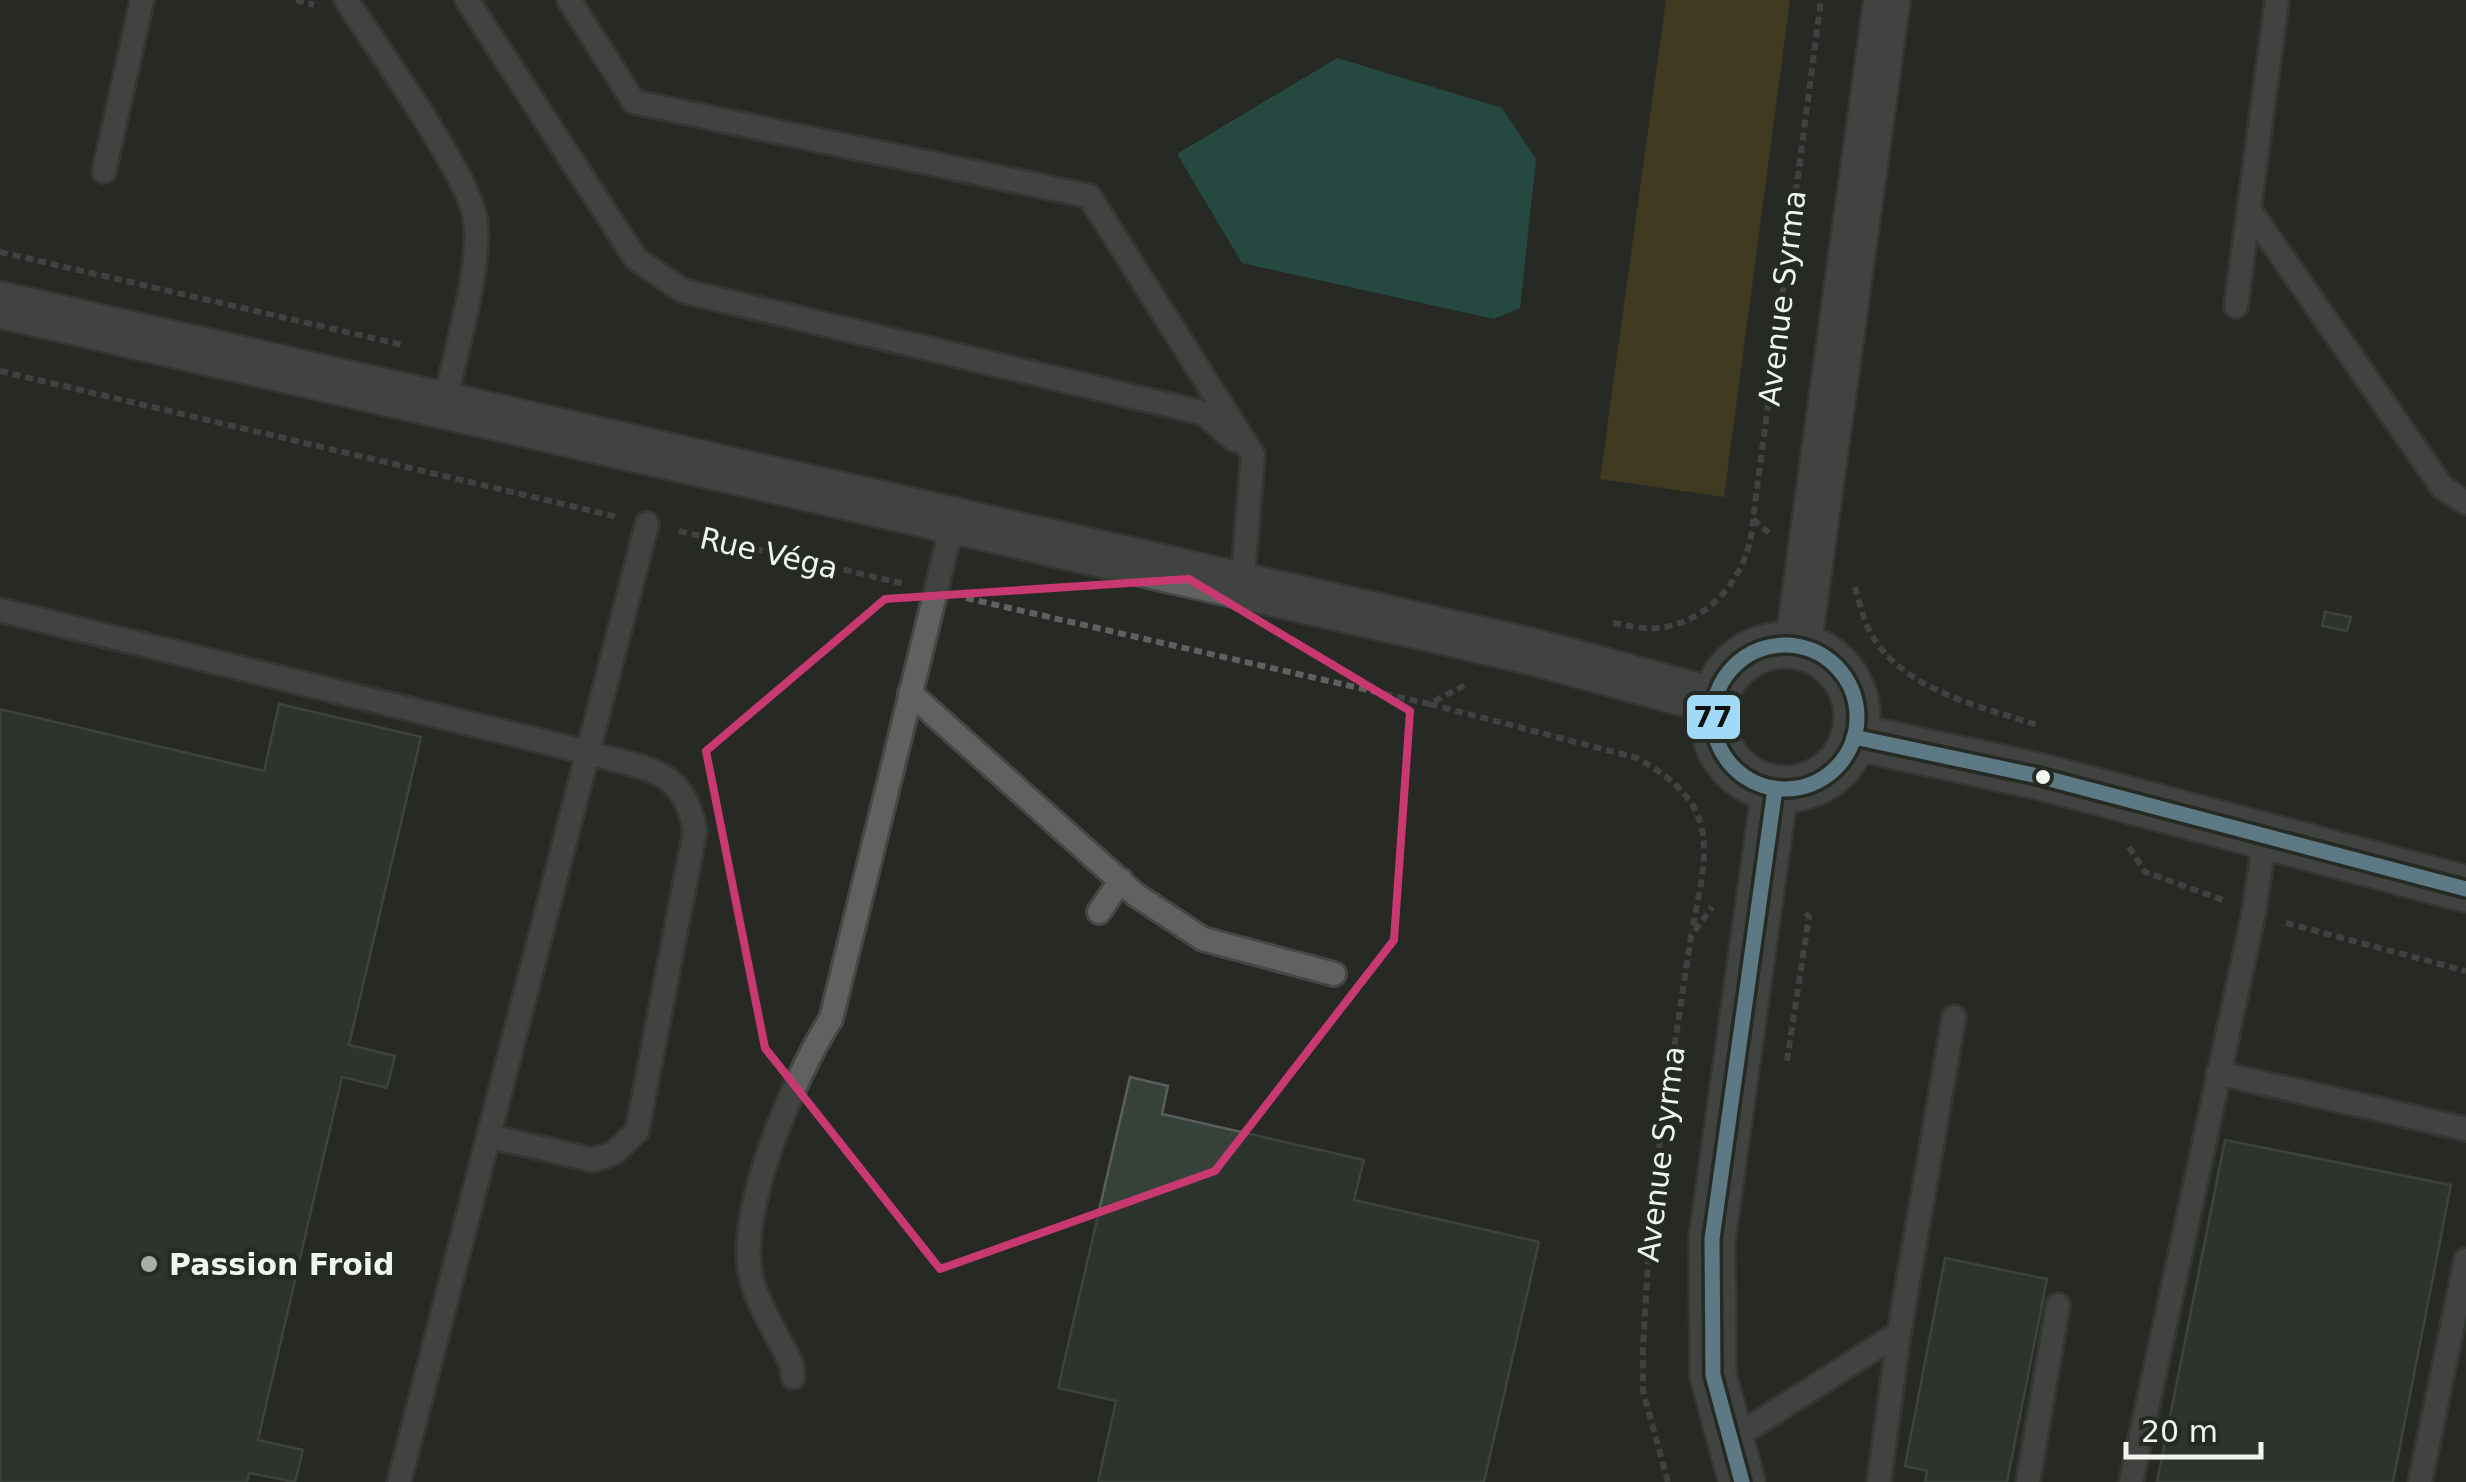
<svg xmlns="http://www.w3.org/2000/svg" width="2466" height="1482" viewBox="0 0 2466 1482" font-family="'DejaVu Sans',sans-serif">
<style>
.forest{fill:#5f4e1b}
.water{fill:#246d62}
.building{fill:#36413a;stroke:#5b5f5b;stroke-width:2.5}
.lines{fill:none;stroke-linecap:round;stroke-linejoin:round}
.service-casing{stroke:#444743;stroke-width:28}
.minor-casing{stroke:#444743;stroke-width:50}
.path{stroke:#5e615d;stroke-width:6;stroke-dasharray:8 5;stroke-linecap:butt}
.service{stroke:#60625f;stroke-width:22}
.minor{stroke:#60625f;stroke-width:45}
.bus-1-casing{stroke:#252b22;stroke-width:22}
.bus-1{stroke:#a1daf8;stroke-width:15}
.marked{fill:none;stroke:#c93971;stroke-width:8;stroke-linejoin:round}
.bus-dot{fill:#f1f5ef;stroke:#252b22;stroke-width:4}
.poi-dot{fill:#aaaea8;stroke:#252b22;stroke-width:4}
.labels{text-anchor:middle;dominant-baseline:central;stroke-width:9;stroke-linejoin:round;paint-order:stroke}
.street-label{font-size:30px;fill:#f1f5ef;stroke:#252b22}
.poi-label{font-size:30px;font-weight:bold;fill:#f1f5ef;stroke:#252b22;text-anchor:start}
.line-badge{stroke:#252b22;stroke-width:4}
.pale-badge-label{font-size:28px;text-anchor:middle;font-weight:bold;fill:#111}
</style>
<rect width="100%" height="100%" fill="#262924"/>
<!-- forest -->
<polygon class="forest" points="1666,0 1790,0 1724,497 1600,479"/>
<!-- water -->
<polygon class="water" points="1337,58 1502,108 1536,159 1520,308 1494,319 1242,263 1177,154"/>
<!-- building -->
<g class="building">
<polygon points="2325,612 2351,617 2347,631 2322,626"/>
<polygon points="279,704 421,737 349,1045 395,1056 387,1088 342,1077 258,1440 303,1450 295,1482 249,1473 247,1482 0,1482 0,709 264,771"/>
<polygon points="1130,1077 1168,1086 1162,1114 1364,1160 1354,1200 1539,1242 1484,1482 1098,1482 1116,1401 1058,1388"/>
<polygon points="2225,1140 2451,1185 2393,1482 2157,1482"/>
<polygon points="1945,1258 2047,1279 2007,1482 1925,1482 1927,1471 1905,1466"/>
</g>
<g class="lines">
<defs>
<g id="service">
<path d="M346,0C375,45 467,172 475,217C483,265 454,356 444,406"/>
<polyline points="467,0 636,259 683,291 1203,413 1235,440"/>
<polyline points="569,0 634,102 1089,196 1253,455 1242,586"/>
<polyline points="104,171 142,0"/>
<polyline points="2249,209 2442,487 2466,503"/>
<polyline points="2236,306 2277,0"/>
<path d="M0,610L587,752C643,770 684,765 695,831L637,1131L614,1153L593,1160L488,1136"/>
<polyline points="910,693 1136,895 1203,939 1334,974"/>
<polyline points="1099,912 1121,880"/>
<polyline points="2218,1073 2466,1129"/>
<path d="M793,1377L792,1365C779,1338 760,1309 752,1281C733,1216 795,1075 831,1019L953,521"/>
<polyline points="1731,1440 1899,1333 1954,1017"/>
<polyline points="399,1482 647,524"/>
<polyline points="1879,1482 1899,1333"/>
<polyline points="2028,1482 2058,1305"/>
<polyline points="2131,1482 2254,912 2265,836"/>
<polyline points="2420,1482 2466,1260"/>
</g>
<g id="minor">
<polyline points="0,305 1530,651 1714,701"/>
<circle cx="1785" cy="717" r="72"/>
<polyline points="1798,646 1887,0"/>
<polyline points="1854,737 2038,776 2466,889"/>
<polyline points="1742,1482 1713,1375 1712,1239 1775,789"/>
</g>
</defs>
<!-- service casing -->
<use href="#service" class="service-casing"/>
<!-- minor casing -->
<use href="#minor" class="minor-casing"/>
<!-- path -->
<g class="path">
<polyline points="296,0 314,5"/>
<polyline points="0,252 403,345"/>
<polyline points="0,371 618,517"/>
<polyline points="679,531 905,584"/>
<polyline points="1769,533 1753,519 1821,0"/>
<path d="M1855,587C1859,601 1863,619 1870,632C1902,691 1981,706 2040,726"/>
<polyline points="966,598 1429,704 1467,684"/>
<path d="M1613,623C1627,625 1645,630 1660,628C1714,620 1751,571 1753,519"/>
<path d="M1430,704L1637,758C1722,805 1708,848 1692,931"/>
<polyline points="2129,847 2145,872 2223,900"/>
<polyline points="2286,923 2466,971"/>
<polyline points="1787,1061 1809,917 1805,912"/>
<polyline points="1668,1482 1643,1391 1643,1346 1652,1196 1691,936 1712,907"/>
</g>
<!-- service -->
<use href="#service" class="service"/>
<!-- minor -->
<use href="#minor" class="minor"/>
<defs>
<g id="bus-1">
<circle cx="1785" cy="717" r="72"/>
<polyline points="1854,737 2038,776 2466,889"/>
<polyline points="1742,1482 1713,1375 1712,1239 1775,789"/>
</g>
</defs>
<!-- bus-1 casing -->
<use href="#bus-1" class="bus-1-casing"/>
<!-- bus-1 -->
<use href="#bus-1" class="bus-1"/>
</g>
<!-- marked area -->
<path d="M0 0H2466V1482H0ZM1189,579L1410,711L1394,940L1215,1171L940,1269L765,1048L706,751L885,599Z" fill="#262924" fill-opacity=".55" fill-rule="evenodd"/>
<path class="marked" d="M1189,579L1410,711L1394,940L1215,1171L940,1269L765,1048L706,751L885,599Z"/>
<!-- markers -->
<circle class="bus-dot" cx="2043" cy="777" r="9"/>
<circle class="poi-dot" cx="149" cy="1264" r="10"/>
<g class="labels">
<!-- street labels -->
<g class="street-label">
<text transform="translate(1782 298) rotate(-83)">Avenue Syrma</text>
<text transform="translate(769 553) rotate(13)">Rue Véga</text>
<text transform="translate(1661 1154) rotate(-83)">Avenue Syrma</text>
</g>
<!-- poi labels -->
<g class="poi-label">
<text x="169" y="1264">Passion Froid</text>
</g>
</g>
<rect class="line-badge" x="1685" y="693" width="57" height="48" rx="10" fill="#a1daf8"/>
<g class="pale-badge-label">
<text x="1713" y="727">77</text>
</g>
<!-- scale -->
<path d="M2126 1442v15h135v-15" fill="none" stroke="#f1f5ef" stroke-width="5"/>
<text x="2141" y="1442" font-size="30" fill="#f1f5ef" stroke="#252b22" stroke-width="8" paint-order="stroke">20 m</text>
</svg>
